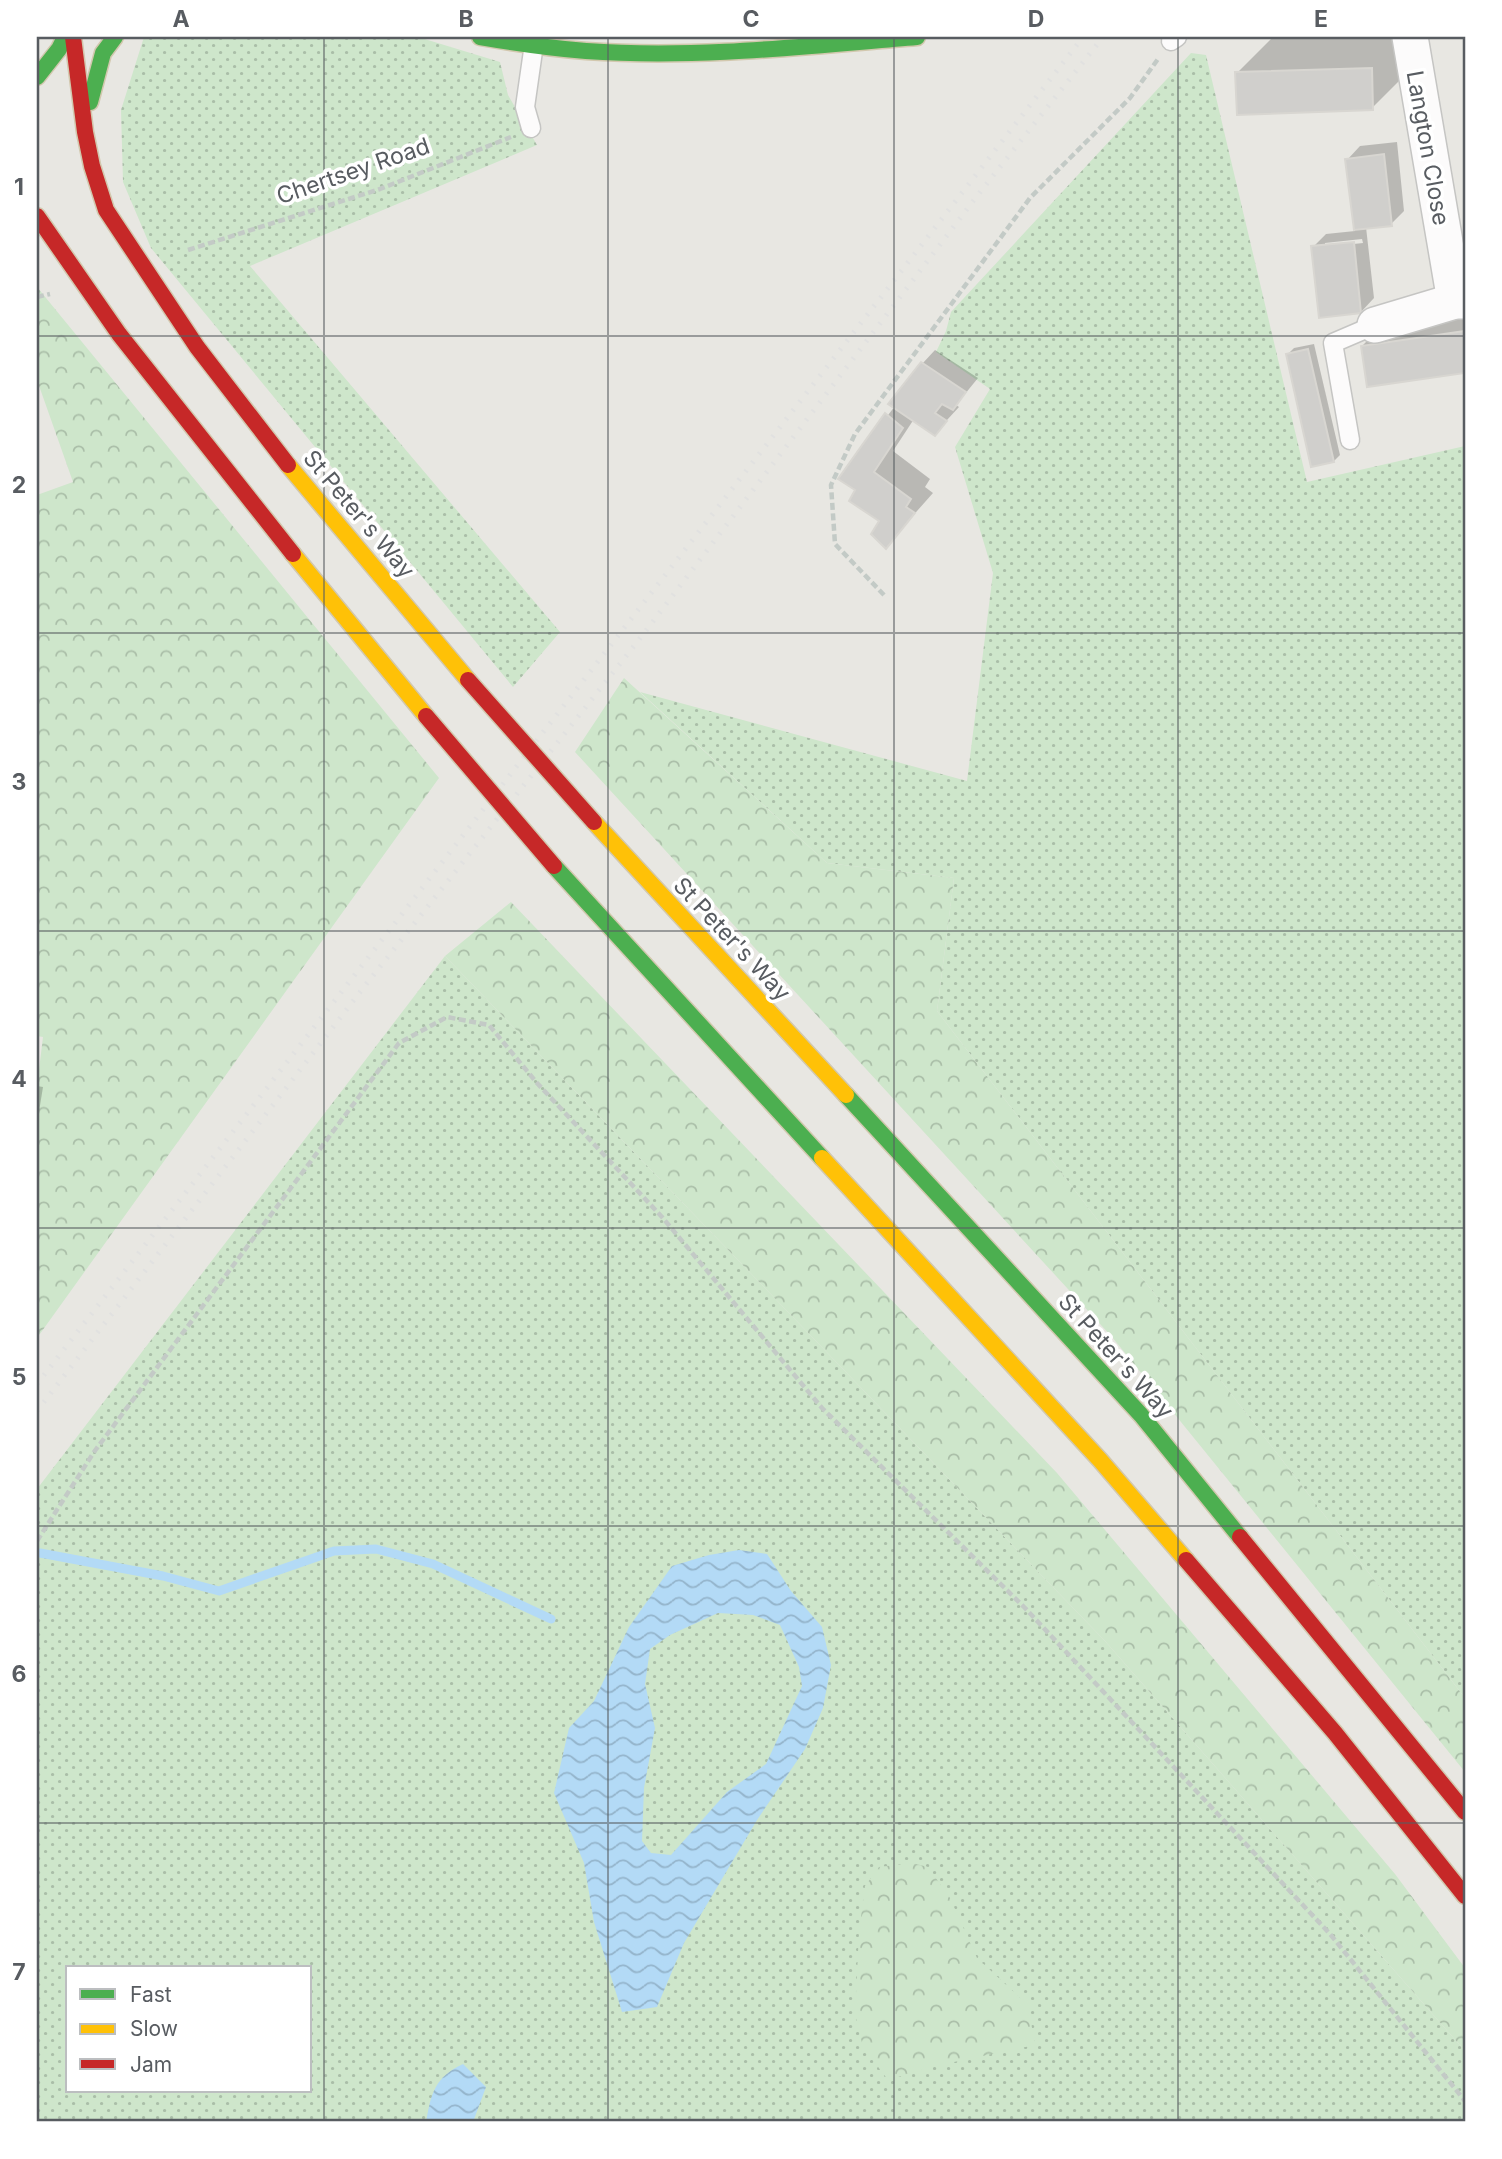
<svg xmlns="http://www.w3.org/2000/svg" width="1502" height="2159" viewBox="0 0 1502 2159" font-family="Inter,sans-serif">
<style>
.grass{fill:url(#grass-dots);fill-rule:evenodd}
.forest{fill:url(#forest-crowns)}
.water{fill:url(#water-waves);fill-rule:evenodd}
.shadow{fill:#0003;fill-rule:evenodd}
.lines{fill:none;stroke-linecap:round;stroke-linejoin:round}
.stream{stroke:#b3daf6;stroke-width:9}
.building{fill:#d0cfcc;stroke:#d8d6d1;stroke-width:2}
.lane-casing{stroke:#c5c5c3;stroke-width:21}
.street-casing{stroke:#c5c5c3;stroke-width:38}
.fast-casing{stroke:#d2c8ae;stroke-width:19}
.slow-casing{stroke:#d2c8ae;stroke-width:19}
.jam-casing{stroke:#d2c8ae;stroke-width:19}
.path{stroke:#c3cac6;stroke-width:4.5;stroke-dasharray:7 3.5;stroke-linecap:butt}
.lane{stroke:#fcfbfb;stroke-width:18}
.street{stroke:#fcfbfb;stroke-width:35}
.fast{stroke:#4caf50;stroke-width:16}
.slow{stroke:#ffc107;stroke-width:16}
.jam{stroke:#c62828;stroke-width:16}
.rail{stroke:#e1e1e0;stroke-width:5;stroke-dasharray:2 9;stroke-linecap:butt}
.jam-bridge-casing{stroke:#d2c8ae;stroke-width:19;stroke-linecap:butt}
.jam-bridge{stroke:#c62828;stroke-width:16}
.grid{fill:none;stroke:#585c61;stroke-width:2;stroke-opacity:0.55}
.labels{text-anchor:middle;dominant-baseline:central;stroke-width:7;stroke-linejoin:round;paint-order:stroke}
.street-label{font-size:23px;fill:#585c61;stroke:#fff}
.neatline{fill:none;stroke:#585c61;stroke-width:2.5}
.grid-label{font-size:23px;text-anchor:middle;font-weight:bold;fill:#585c61}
</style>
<defs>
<pattern id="grass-dots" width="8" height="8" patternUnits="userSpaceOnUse" patternTransform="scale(1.75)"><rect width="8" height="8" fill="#cee6cb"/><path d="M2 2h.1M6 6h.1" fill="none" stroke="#aabea8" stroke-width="1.8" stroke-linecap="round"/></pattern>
<pattern id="forest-crowns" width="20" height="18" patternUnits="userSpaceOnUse" patternTransform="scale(1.75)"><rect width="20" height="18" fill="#cee6cb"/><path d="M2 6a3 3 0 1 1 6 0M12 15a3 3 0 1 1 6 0" fill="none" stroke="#aabea8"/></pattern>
<pattern id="water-waves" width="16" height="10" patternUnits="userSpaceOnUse" patternTransform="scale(1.75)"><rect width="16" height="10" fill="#b3daf6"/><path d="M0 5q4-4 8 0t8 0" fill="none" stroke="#94b4cb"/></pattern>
</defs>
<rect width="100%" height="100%" fill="#e8e7e2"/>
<!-- grass -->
<g class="grass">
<polygon points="144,37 418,37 500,62 508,95 537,145 250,266 560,632 513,687 151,248 123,182 121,110"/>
<polygon points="1191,53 1206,55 1307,482 1465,446 1465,1698 937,1011 954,878 827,863 640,692 967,781 993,573 955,447 990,389 936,352 946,331 951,312"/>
<path d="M445,956L1105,1641L1465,2051V2122H37V1489ZM68,1968H310V2091H68Z"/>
</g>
<!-- forest -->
<g class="forest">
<polygon points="37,287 439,778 37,1338 37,1086 43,1037 37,1036 37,495 73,482 37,380"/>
<polygon points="624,678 827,863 954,878 937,1011 1465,1698 1465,1772 1112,1337 575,752"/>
<polygon points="511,902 1057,1473 1395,1874 1465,1968 1465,2051 1105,1641 445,956"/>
<polygon points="912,1863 928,1867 950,1898 977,1958 1028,2005 1035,2045 935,2066 888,2080 863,2047 855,2014 859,1933 865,1886 879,1867"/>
</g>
<!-- water -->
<g class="water">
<path d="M739,1550L767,1554L791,1591L822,1627L831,1665L823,1708L805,1749L757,1820L684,1943L657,2007L622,2012L594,1922L584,1863L554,1793L569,1728L594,1701L629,1627L672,1566L709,1555ZM718,1613L753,1615L780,1625L799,1667L802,1686L766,1764L727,1792L671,1855L651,1853L642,1841L644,1788L655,1728L645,1684L650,1649L670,1635Z"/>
<path d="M463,2064L486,2087L473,2122H426C431,2093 435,2077 463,2064Z"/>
</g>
<!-- shadow -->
<g class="shadow">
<polygon points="1273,37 1409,37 1410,70 1372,108 1237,73"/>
<path d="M1397,142L1404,211L1391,224L1366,227L1374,298L1361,312L1313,247L1326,234L1355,231L1347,160L1360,146ZM1362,239L1363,243L1325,247V243Z"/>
<polygon points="1465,315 1465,371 1368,385 1362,346 1382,326"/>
<polygon points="1314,344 1340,455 1334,461 1288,354 1294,348"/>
<polygon points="935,350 978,378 956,405 959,407 935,433 914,419 893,451 930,479 925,487 933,493 886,546 881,520 858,489 840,478 895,406 922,364"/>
<polygon points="37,1086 43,1087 37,1124"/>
</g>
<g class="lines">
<!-- stream -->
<polyline class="stream" points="40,1553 163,1576 219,1591 334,1551 376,1549 433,1564 551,1619"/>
</g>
<!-- building -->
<g class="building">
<polygon points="1372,68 1373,110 1237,115 1235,72"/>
<polygon points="1384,154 1392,226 1354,230 1345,159"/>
<polygon points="1354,242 1361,313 1319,318 1311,246"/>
<polygon points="1465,331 1465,373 1367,387 1361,346"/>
<polygon points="1308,349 1334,462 1311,467 1286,354"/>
<polygon points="921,362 966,392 953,410 942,404 935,413 947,421 935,436 888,404"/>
<polygon points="885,413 903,428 874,472 911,499 906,507 915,513 886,549 871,534 879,521 849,501 855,490 838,479"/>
</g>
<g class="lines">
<defs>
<g id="lane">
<polyline points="1171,41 1177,37"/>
<polyline points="531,128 525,107 534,44"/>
<polyline points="1350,440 1333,343 1375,325"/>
</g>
<g id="street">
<polyline points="1410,37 1455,301"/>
<polyline points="1375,325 1455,301 1465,301"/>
</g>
<g id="fast">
<path d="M480,37C515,43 550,48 586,51C696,59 807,46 917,37"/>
<polyline points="37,77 59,49 65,37"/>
<polyline points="90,102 103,53 115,37"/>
<polyline points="554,866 822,1158"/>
<polyline points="846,1095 1141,1415 1240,1537"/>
</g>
<g id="slow">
<polyline points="288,465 468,680"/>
<polyline points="293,554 426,716"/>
<polyline points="594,822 846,1095"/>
<polyline points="822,1158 1100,1460 1186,1560"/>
</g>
<g id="jam">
<polyline points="73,37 85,132 92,166 106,210 197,347 288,465"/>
<polyline points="37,216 119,334 293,554"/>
<polyline points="1240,1537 1465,1812"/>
<polyline points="1186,1560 1335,1733 1465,1896"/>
</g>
</defs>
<!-- lane casing -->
<use href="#lane" class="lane-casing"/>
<!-- street casing -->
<use href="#street" class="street-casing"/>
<!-- fast casing -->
<use href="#fast" class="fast-casing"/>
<!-- slow casing -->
<use href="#slow" class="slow-casing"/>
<!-- jam casing -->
<use href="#jam" class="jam-casing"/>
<!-- path -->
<g class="path">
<polyline points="188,250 380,189 511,137"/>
<polyline points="37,297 50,294"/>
<polyline points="884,595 835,544 831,485 855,434 1030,198 1130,98 1158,59"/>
<polyline points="37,1541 94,1452 399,1043 447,1017 489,1025 537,1083 662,1217 822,1408 1025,1608 1330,1934 1465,2101"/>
</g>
<!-- lane -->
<use href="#lane" class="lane"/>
<!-- street -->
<use href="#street" class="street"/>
<!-- fast -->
<use href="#fast" class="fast"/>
<!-- slow -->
<use href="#slow" class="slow"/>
<!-- jam -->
<use href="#jam" class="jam"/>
<!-- rail -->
<g class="rail">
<polyline points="37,1384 1083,37"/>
<polyline points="37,1411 364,987 638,641 977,196 1103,37"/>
</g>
<defs>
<g id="jam-bridge">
<polyline points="468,680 594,822"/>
<polyline points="426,716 554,866"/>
</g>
</defs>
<!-- jam-bridge casing -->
<use href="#jam-bridge" class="jam-bridge-casing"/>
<!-- jam-bridge -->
<use href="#jam-bridge" class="jam-bridge"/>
</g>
<!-- grid -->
<path class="grid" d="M324,37V2122M608,37V2122M894,37V2122M1178,37V2122M37,336H1465M37,633H1465M37,931H1465M37,1228H1465M37,1526H1465M37,1823H1465"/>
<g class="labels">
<!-- street labels -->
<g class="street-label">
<text transform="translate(1428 148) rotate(80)">Langton Close</text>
<text transform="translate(353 171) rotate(-19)">Chertsey Road</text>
<text transform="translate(359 514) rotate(50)">St Peter's Way</text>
<text transform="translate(732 939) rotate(47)">St Peter's Way</text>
<text transform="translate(1116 1356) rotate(48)">St Peter's Way</text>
</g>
</g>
<!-- border -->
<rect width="1502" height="2159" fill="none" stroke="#ffffff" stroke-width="77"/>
<!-- legend -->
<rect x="66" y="1966" width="245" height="126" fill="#ffffff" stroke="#bcbec0" stroke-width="2"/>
<rect x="80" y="1989" width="35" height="10" fill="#4caf50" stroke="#bcbec0" stroke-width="2"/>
<text x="130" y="2002" font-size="21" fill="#585c61">Fast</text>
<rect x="80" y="2024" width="35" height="10" fill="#ffc107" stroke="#bcbec0" stroke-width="2"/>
<text x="130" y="2036" font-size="21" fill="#585c61">Slow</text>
<rect x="80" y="2059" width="35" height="10" fill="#c62828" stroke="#bcbec0" stroke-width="2"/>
<text x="130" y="2072" font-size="21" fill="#585c61">Jam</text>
<rect x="38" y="38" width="1426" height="2082" class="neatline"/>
<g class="grid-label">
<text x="181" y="27">A</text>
<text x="466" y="27">B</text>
<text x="751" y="27">C</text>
<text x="1036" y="27">D</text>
<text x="1321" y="27">E</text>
<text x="19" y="195">1</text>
<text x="19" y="493">2</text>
<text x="19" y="790">3</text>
<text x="19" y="1087">4</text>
<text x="19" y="1385">5</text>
<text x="19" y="1682">6</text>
<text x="19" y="1980">7</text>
</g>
</svg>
